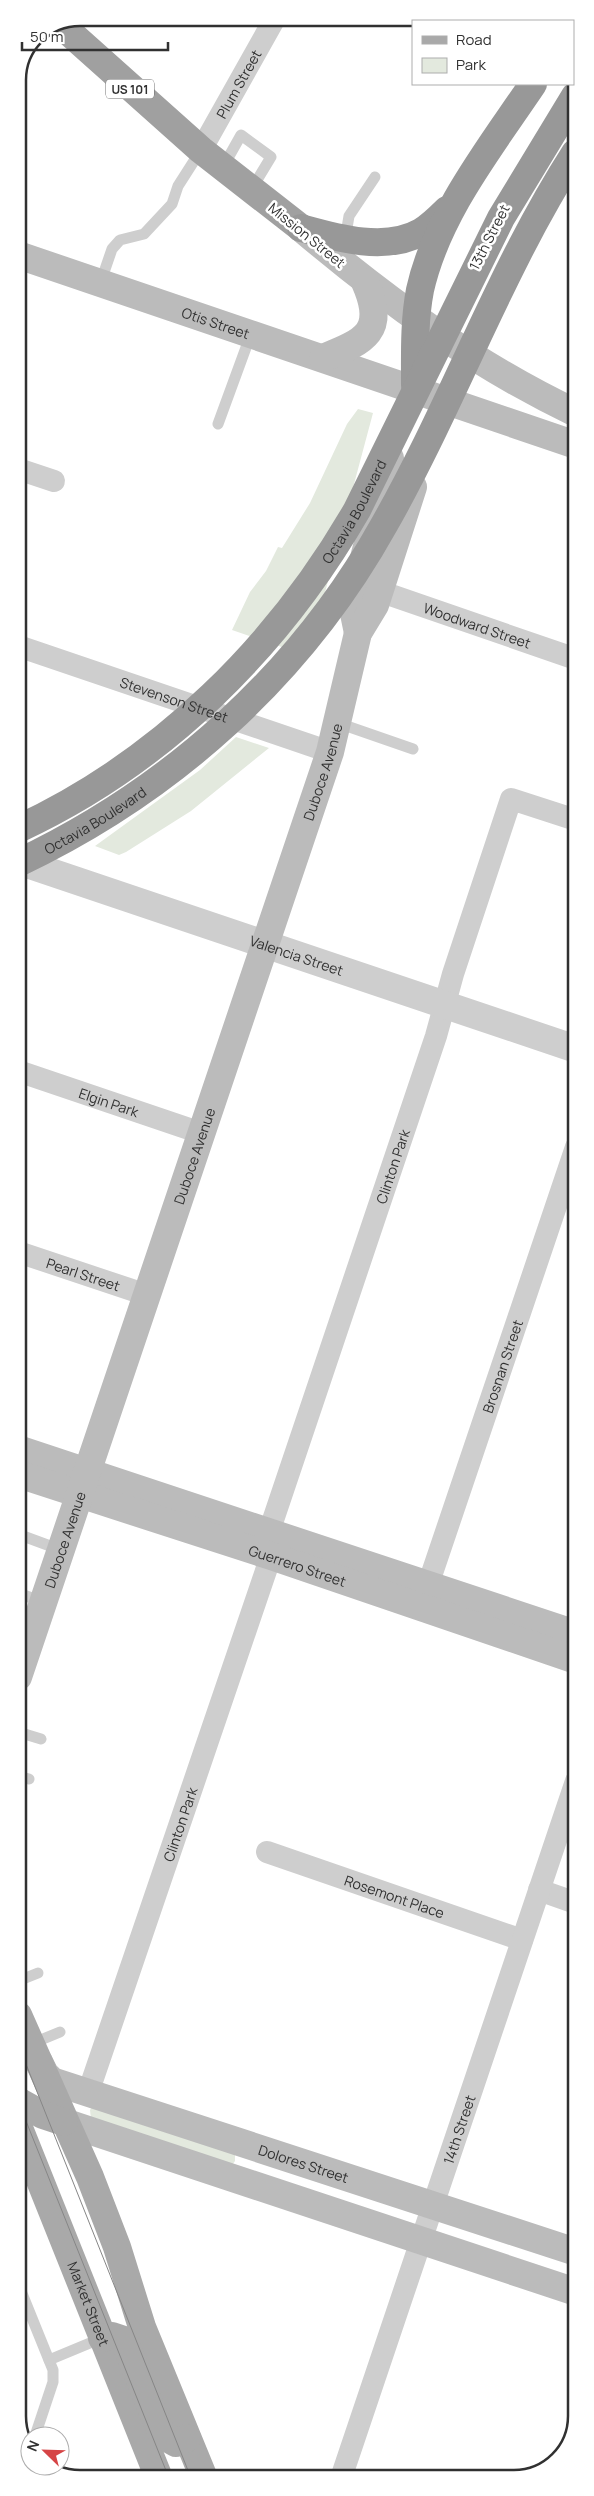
<svg xmlns="http://www.w3.org/2000/svg" width="594" height="2496" viewBox="0 0 594 2496" font-family="Manrope,sans-serif">
<style>
.green{fill:#e3e9de}
.lines{fill:none;stroke-linecap:round;stroke-linejoin:round}
.service{stroke:#cecece;stroke-width:11}
.minor{stroke:#cecece;stroke-width:22}
.tertiary{stroke:#cecece;stroke-width:28}
.secondary{stroke:#bbb;stroke-width:28}
.primary{stroke:#a9a9a9;stroke-width:28}
.trunk{stroke:#a0a0a0;stroke-width:28}
.motorway{stroke:#989898;stroke-width:28}
.tram{stroke:#868686;stroke-width:1}
.labels{text-anchor:middle;dominant-baseline:central;stroke-width:5;stroke-linejoin:round;paint-order:stroke}
.shield{fill:#fff;stroke:#6f6f6f;stroke-width:1}
.shield-label{font-size:12px;font-weight:bold;fill:#313131}
.street-label{font-size:14px;fill:#313131;stroke:#fff}
.rim{fill:none;stroke:#313131;stroke-width:2.5}
</style>
<rect width="100%" height="100%" fill="#fff"/>
<!-- green -->
<g class="green">
<polygon points="358,409 373,413 308,656 232,630 250,592 266,571 278,547 282,548 310,503 347,424"/>
<polygon points="236,737 269,748 191,811 126,852 119,855 95,846 200,770"/>
<polygon points="92,2107 235,2154 235,2161 232,2165 91,2119 90,2110"/>
</g>
<g class="lines">
<!-- service -->
<g class="service">
<polyline points="223,167 241,135 271,157 251,190"/>
<polyline points="345,240 349,216 375,177"/>
<polyline points="100,284 112,249 120,240 144,234 172,204 178,186 201,150"/>
<polyline points="218,424 251,334"/>
<polyline points="338,723 413,749"/>
<polyline points="23,1536 61,1550"/>
<polyline points="18,1593 43,1602"/>
<polyline points="18,1732 41,1739"/>
<polyline points="18,1776 29,1779"/>
<polyline points="18,1981 38,1973"/>
<polyline points="31,2044 60,2032"/>
<polyline points="19,2286 53,2370 53,2382 35,2436"/>
<polyline points="49,2360 102,2338"/>
</g>
<!-- minor -->
<g class="minor">
<path id="s1" d="M201,150L275,18"/>
<polyline points="18,469 54,481"/>
<path id="s2" d="M379,591L576,659"/>
<path id="s3" d="M18,646L330,752"/>
<path id="s4" d="M18,1071L201,1133"/>
<path id="s5" d="M18,1252L147,1295"/>
<path id="s6" d="M269,1532L436,1036L453,974L511,799L576,820"/>
<path id="s7" d="M428,1585L576,1147"/>
<path id="s8" d="M267,1852L522,1940"/>
<polyline points="539,1890 576,1903"/>
<path id="s9" d="M88,2093L271,1556"/>
<path id="s10" d="M341,2478L576,1781"/>
</g>
<!-- tertiary -->
<path class="tertiary" id="s11" d="M18,861L576,1049"/>
<!-- secondary -->
<g class="secondary">
<path d="M301,228C386,300 475,365 576,413"/>
<path id="s12" d="M18,255L576,445"/>
<path d="M323,358C365,341 387,332 365,282"/>
<polyline points="358,633 352,604 390,458"/>
<polyline points="18,1449 576,1634"/>
<path id="s13" d="M18,1474L271,1556L576,1660"/>
<path id="s14" d="M18,1677L330,752L358,633L375,605L413,487"/>
<path id="s15" d="M39,2062L45,2074L52,2081L576,2252"/>
<polyline points="64,2122 576,2292"/>
</g>
<!-- primary -->
<g class="primary">
<polyline points="18,2015 90,2177 117,2247 142,2327 204,2478"/>
<polyline points="18,2101 43,2115 64,2122"/>
<path id="s16" d="M19,2128L159,2478"/>
<polyline points="102,2338 112,2336 124,2340 162,2435 176,2443 187,2438"/>
</g>
<!-- trunk -->
<polyline class="trunk" points="61,25 201,150 301,228"/>
<!-- motorway -->
<g class="motorway">
<path d="M301,228C337,238 386,252 421,232C431,226 439,218 447,210"/>
<path d="M415,385C415,354 414,321 420,290C437,214 490,148 533,84"/>
<path id="s17" d="M18,829C162,762 278,647 357,510L501,218L575,96"/>
<path id="s18" d="M18,863C172,790 301,674 384,525C453,404 499,271 575,153"/>
</g>
<!-- tram -->
<g class="tram">
<polyline points="18,2044 191,2478"/>
<polyline points="18,2101 169,2478"/>
</g>
</g>
<g class="labels">
<!-- shield labels -->
<rect class="shield" x="106" y="79.5" width="48" height="19" rx="4"/>
<g class="shield-label">
<text x="130" y="89">US 101</text>
</g>
<!-- street labels -->
<g class="street-label">
<text stroke="none"><textPath href="#s1" startOffset="76">Plum Street</textPath></text>
<text transform="translate(307 235) rotate(39)">Mission Street</text>
<text transform="translate(489 237) rotate(-63)">13th Street</text>
<text stroke="none"><textPath href="#s12" startOffset="209">Otis Street</textPath></text>
<text stroke="none"><textPath href="#s17" startOffset="470">Octavia Boulevard</textPath></text>
<text stroke="none"><textPath href="#s2" startOffset="104">Woodward Street</textPath></text>
<text stroke="none"><textPath href="#s3" startOffset="165">Stevenson Street</textPath></text>
<text stroke="none"><textPath href="#s14" startOffset="955">Duboce Avenue</textPath></text>
<text stroke="none"><textPath href="#s18" startOffset="88">Octavia Boulevard</textPath></text>
<text stroke="none"><textPath href="#s11" startOffset="294">Valencia Street</textPath></text>
<text stroke="none"><textPath href="#s4" startOffset="96">Elgin Park</textPath></text>
<text stroke="none"><textPath href="#s14" startOffset="550">Duboce Avenue</textPath></text>
<text stroke="none"><textPath href="#s6" startOffset="386">Clinton Park</textPath></text>
<text stroke="none"><textPath href="#s5" startOffset="69">Pearl Street</textPath></text>
<text stroke="none"><textPath href="#s7" startOffset="231">Brosnan Street</textPath></text>
<text stroke="none"><textPath href="#s14" startOffset="145">Duboce Avenue</textPath></text>
<text stroke="none"><textPath href="#s13" startOffset="294">Guerrero Street</textPath></text>
<text stroke="none"><textPath href="#s9" startOffset="284">Clinton Park</textPath></text>
<text stroke="none"><textPath href="#s8" startOffset="135">Rosemont Place</textPath></text>
<text stroke="none"><textPath href="#s10" startOffset="368">14th Street</textPath></text>
<text stroke="none"><textPath href="#s15" startOffset="288">Dolores Street</textPath></text>
<text stroke="none"><textPath href="#s16" startOffset="189">Market Street</textPath></text>
</g>
</g>
<!-- crop -->
<path d="M0 0H594V2496H0ZM80 26H514A54 54 0 0 1 568 80V2416A54 54 0 0 1 514 2470H80A54 54 0 0 1 26 2416V80A54 54 0 0 1 80 26Z" fill="#fff" fill-rule="evenodd"/>
<path class="rim" d="M80 26H514A54 54 0 0 1 568 80V2416A54 54 0 0 1 514 2470H80A54 54 0 0 1 26 2416V80A54 54 0 0 1 80 26Z"/>
<!-- legend -->
<rect x="412" y="20" width="162" height="65" fill="#ffffff" stroke="#adadad"/>
<rect x="422" y="36" width="25" height="8" fill="#a9a9a9" stroke="#adadad"/>
<text x="456" y="45" font-size="15" fill="#313131">Road</text>
<rect x="422" y="58" width="25" height="15" fill="#e3e9de" stroke="#adadad"/>
<text x="456" y="70" font-size="15" fill="#313131">Park</text>
<!-- north arrow -->
<g transform="translate(45 2451) rotate(293)"><circle r="24" fill="#ffffff" stroke="#adadad"/>
<path d="M0-4L9 19L0 12L-9 19Z" fill="#d64546"/>
<text y="-8" font-size="14" font-weight="bold" text-anchor="middle" fill="#313131">N</text>
</g>
<!-- scale -->
<path d="M22 42v8h146v-8" fill="none" stroke="#313131" stroke-width="2.5"/>
<text x="30" y="42" font-size="15" fill="#313131" stroke="#ffffff" stroke-width="4" paint-order="stroke">50 m</text>
</svg>
